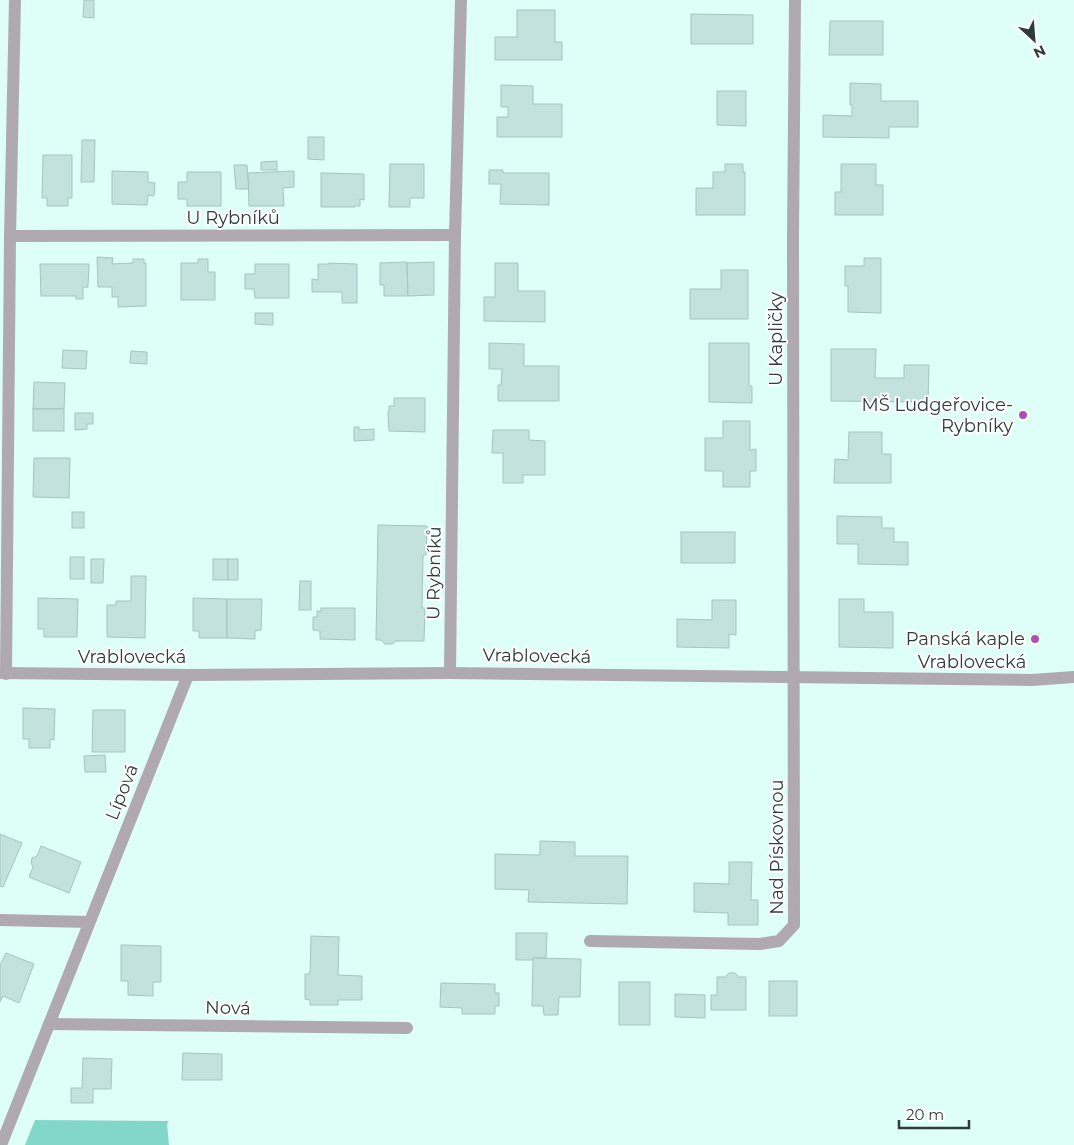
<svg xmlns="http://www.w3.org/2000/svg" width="1074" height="1145" viewBox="0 0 1074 1145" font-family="Montserrat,sans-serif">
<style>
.green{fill:#83d7ca}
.building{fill:#c3e2dd;stroke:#a6c4bf}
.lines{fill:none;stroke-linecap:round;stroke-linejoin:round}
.minor{stroke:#b1a9b2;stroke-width:12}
.poi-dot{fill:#ac4fb8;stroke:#fff;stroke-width:2}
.labels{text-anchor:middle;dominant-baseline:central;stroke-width:4;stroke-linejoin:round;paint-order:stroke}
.street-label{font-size:18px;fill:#2f3c39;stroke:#fff}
.poi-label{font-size:18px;fill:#2f3c39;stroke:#fff;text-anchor:end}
</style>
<rect width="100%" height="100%" fill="#defef8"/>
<!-- green -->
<polygon class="green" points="35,1120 169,1121 167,1124 169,1145 25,1145"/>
<!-- building -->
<g class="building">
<polygon points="84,0 94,0 94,18 83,17"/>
<polygon points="517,10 555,10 555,42 562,42 562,60 495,60 495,37 517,37"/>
<polygon points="691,14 753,15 753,44 691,44"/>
<polygon points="830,21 883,21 883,55 829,55"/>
<polygon points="850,83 881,84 881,101 918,101 918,127 889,127 889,138 823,137 823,115 852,116 852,105 850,105"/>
<polygon points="501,85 533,86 533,104 562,104 562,137 497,137 497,117 508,117 508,107 501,107"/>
<polygon points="717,91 746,91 746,126 717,125"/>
<polygon points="308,137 324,137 324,160 308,159"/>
<polygon points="82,140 95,140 94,182 81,182"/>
<polygon points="43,155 72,155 72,198 68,198 68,206 47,206 47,198 42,198"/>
<polygon points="277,161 277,170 261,170 261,162"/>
<polygon points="390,164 424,164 424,198 410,198 410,207 389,207"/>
<polygon points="725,164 743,164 743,172 745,172 745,215 696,215 696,188 713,188 713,172 725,172"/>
<polygon points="841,164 876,164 876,185 883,185 883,215 835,215 835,192 841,192"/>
<polygon points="234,165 247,165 249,189 236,189"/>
<polygon points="489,170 503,170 503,173 549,173 549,205 500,204 501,184 489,184"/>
<polygon points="112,171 148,172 148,182 155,183 154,196 148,195 147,205 112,204"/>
<polygon points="294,171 294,187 283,188 284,206 249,206 248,173"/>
<polygon points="187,172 221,172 221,206 187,206 187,199 178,199 178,182 187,182"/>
<polygon points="321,173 364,174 364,200 360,199 360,206 355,206 355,207 321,207"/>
<polygon points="97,257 113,258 112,264 133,263 133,259 144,259 144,263 146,263 146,306 118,307 118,297 112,297 112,287 98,287"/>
<polygon points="864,258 881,258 881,313 848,312 848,286 845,286 845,266 864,266"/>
<polygon points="198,259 208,259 208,272 215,272 215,300 181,300 181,263 198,263"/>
<polygon points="407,262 408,296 384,296 384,285 380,285 380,263"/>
<polygon points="434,262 434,295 408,296 407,263"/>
<polygon points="329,263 357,264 357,303 342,303 342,292 312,292 312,279 318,280 318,264 329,264"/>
<polygon points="495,263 518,263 518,291 545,291 545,322 484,321 484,297 495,297"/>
<polygon points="40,264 89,264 88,287 83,287 83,299 76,299 76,296 41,296"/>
<polygon points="255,264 289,264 289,298 255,298 254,289 245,289 245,274 255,274"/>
<polygon points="721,270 748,270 748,319 690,319 690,289 721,289"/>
<polygon points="255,313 273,313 273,325 255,324"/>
<polygon points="489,343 524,344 524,366 559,366 559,401 498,401 498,385 501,385 502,369 489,369"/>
<polygon points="709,343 749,343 749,386 752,386 752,403 709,402"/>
<polygon points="831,349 876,349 875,378 904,378 904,365 929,365 928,402 831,401"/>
<polygon points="63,350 87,351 86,369 62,368"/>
<polygon points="131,351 147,352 147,364 130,363"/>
<polygon points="34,382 65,383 64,409 33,409"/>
<polygon points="394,398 425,398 425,432 389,431 388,412 389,412 389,406 394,406"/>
<rect x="33" y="409" width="31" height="22"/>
<polygon points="75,413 93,413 93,424 87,424 87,429 75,430"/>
<polygon points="723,421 750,421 750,450 756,449 756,471 750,471 750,487 723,487 723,471 705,471 705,438 723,438"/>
<polygon points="354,427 359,427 359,430 374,429 374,440 354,441"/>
<polygon points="493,430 529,430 529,440 545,441 545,475 523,475 523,483 503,483 503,453 492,453"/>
<polygon points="849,432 882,432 882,454 891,454 891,483 834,483 835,459 848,460"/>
<polygon points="34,458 70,458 69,498 33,497"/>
<rect x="72" y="512" width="12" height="16"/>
<polygon points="837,516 882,517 882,528 894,528 894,542 908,542 908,565 858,564 858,544 837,544"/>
<polygon points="378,525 427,526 426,555 423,555 422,608 425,608 424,641 396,641 392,644 385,644 381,640 376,640"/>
<rect x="681" y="532" width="54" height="31"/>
<rect x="70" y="557" width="14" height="22"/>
<polygon points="91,559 104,559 103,583 91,583"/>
<rect x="213" y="559" width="15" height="21"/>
<rect x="228" y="559" width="10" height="21"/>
<polygon points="131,576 146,576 145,638 107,637 107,605 116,605 116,601 131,601"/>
<polygon points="300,581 311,581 311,610 299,610"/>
<polygon points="38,598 78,599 77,637 44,637 44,629 38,629"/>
<polygon points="193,598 227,599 227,638 199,638 199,631 193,631"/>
<polygon points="227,599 262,599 261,630 255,631 255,639 227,638"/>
<polygon points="839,599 864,599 864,612 893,612 893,648 839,647"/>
<polygon points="712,600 736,600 736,635 729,634 729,648 677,647 677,619 712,620"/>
<polygon points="321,608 355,608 355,640 320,639 320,631 313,630 313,617 317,617 317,611 321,611"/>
<polygon points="1031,634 1039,634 1039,643 1032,643"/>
<polygon points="23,708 55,709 54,740 50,739 50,748 29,748 29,739 23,739"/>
<polygon points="93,710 125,710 125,752 92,752"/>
<polygon points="105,755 106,772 85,772 84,756"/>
<polygon points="0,834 22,843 3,887 0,886"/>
<polygon points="540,841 575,842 575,856 628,856 627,904 528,902 529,890 495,889 495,854 540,855"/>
<polygon points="41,846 81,862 69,893 29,877 33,867 31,863 32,858 37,856"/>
<polygon points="729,862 752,862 751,900 758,900 758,925 728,925 728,913 694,912 694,883 729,884"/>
<polygon points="516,933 547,933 546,958 533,958 533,960 516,960"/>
<polygon points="311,936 339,937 338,975 362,976 362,1000 338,1000 338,1005 310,1005 310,1000 305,999 305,974 310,974"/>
<polygon points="121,945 161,946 161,982 153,982 153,996 128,995 128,981 121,981"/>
<polygon points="6,953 34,964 19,1003 3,996 0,1002 0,965"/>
<polygon points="533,958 581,959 580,997 559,997 558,1015 544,1015 543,1006 532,1006"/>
<polygon points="729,973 735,973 739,977 746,977 746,1010 711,1010 711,995 717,995 717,977 725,977"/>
<rect x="769" y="981" width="28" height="35"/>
<rect x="619" y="982" width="31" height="43"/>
<polygon points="441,983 495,984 495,993 499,993 499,1006 495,1006 495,1014 462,1014 462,1008 440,1007"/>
<polygon points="675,994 705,995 705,1018 675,1017"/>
<polygon points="183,1053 222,1054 222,1080 182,1080"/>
<polygon points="83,1058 112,1059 111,1089 93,1089 93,1103 71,1103 71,1088 82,1088"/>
</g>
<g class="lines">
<!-- minor -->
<g class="minor">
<polyline points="10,236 455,235"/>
<polyline points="0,673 188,675 450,673 1032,680 1074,677"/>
<polyline points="450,673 455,235 461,0"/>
<polyline points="6,674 10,236 15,0"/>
<polyline points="0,920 89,922"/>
<polyline points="590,941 760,944 779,941 794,925 793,235 795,0"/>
<polyline points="49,1024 407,1028"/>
<polyline points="1,1145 188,675"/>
</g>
</g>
<!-- markers -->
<g class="poi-dot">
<circle cx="1023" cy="415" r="5"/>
<circle cx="1035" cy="639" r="5"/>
</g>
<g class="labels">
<!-- street labels -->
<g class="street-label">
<text x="233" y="218">U Rybníků</text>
<text transform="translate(776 339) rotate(-90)">U Kapličky</text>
<text transform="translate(434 573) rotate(-89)">U Rybníků</text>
<text transform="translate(537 656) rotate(1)">Vrablovecká</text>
<text x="132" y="657">Vrablovecká</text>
<text x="972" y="662">Vrablovecká</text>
<text transform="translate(122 792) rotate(-68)">Lípová</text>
<text transform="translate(777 847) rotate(-90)">Nad Pískovnou</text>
<text transform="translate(228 1008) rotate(1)">Nová</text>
</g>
<!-- poi labels -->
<g class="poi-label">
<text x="1013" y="405">MŠ Ludgeřovice-<tspan x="1013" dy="21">Rybníky</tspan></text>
<text x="1025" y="639">Panská kaple</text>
</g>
</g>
<!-- north arrow -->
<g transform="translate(1034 40) rotate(154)" stroke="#ffffff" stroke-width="4" paint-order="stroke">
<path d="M0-4L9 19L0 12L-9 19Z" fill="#2f3c39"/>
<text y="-8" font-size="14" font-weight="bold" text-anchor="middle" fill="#2f3c39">N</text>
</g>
<!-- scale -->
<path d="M899 1120v8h70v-8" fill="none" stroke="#2f3c39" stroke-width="2.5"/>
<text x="906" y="1120" font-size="15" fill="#2f3c39" stroke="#ffffff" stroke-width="4" paint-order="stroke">20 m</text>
</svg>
